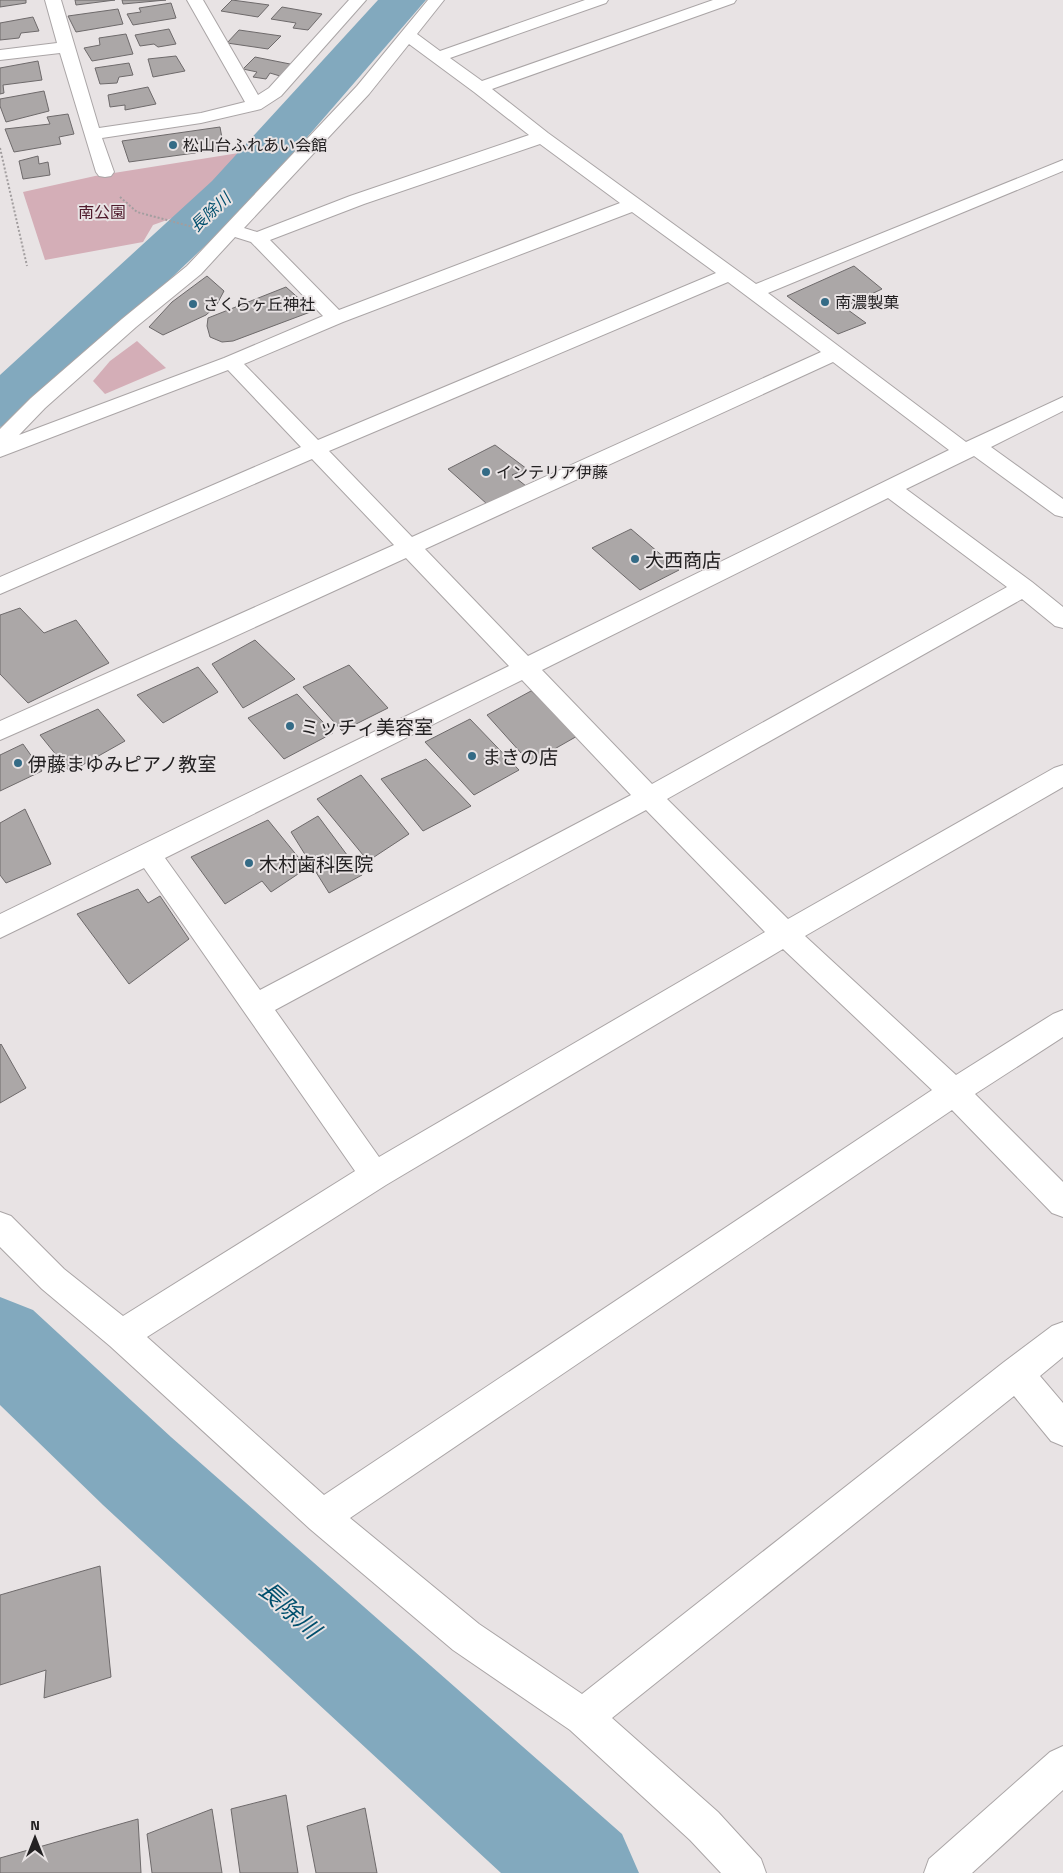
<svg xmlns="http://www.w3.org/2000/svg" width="1063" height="1873" viewBox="0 0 1063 1873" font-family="'Titillium Web','Noto Sans JP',sans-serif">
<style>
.green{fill:#d4aeb7}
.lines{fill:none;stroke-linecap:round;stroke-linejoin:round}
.river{fill:#82a9be;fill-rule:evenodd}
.building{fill:#aba7a7;stroke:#6e6a6b}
.minor-casing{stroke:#aaa5a6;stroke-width:2}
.path{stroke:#a29e9f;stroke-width:2;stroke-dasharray:2 2;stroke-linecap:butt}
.minor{fill:#fff;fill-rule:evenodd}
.poi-dot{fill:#346b86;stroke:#e8e3e4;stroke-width:2}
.labels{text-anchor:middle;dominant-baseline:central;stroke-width:4;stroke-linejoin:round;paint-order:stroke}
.far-poi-label{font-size:16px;fill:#232122;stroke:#e8e3e4;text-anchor:start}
.far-park-label{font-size:16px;fill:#501b2d;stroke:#e8e3e4}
.far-water-label{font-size:16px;font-style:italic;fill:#004f6d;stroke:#e8e3e4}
.poi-label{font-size:19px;fill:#232122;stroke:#e8e3e4;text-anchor:start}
.near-water-label{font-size:24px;font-style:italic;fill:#004f6d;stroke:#e8e3e4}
</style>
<rect width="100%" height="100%" fill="#e8e3e4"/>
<!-- green -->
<g class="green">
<polygon points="245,152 181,215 153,225 143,242 45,260 23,192 95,176"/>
<polygon points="137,341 166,368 105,394 93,381 110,361"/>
</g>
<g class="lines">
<!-- river -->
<g class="river">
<polygon points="378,0 426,0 250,203 21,421 0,427 0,375 212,181"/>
<polygon points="0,1297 33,1310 171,1437 622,1834 639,1873 501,1873 103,1505 0,1405"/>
</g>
</g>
<!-- building -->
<g class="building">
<polygon points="0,0 26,0 26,3 0,7"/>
<polygon points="75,0 115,0 76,5"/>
<polygon points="122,0 166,0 123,4"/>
<polygon points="232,0 269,5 258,17 221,11"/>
<polygon points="171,3 176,18 133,25 127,14 141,12 139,8"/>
<polygon points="282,7 322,14 308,30 293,28 296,23 271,19"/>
<polygon points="118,9 123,24 76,32 68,16"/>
<polygon points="33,17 39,31 21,33 19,38 0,40 0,23"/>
<polygon points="169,29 176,44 158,47 154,44 140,46 135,35"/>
<polygon points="239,30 281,36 268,49 227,43"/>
<polygon points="126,34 133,54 92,61 84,48 100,45 99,38"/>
<polygon points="176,56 185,71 153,77 148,59"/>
<polygon points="255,57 290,64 280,76 270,73 266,79 253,77 257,72 243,69"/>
<polygon points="38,61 42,80 3,85 4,93 0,94 0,68"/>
<polygon points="129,63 133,75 119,77 117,83 100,84 95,68"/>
<polygon points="148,87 156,104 125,110 125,105 110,107 108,95"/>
<polygon points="44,91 49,111 6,122 0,106 0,99"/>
<polygon points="68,114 74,134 59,137 61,144 14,152 5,129 50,124 47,117"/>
<polygon points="220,127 224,149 129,162 122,141"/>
<polygon points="38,156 39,164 48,162 50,175 23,179 19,161"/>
<polygon points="854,266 882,289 844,307 866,323 838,334 787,296"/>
<polygon points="207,276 224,291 216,306 206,315 163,335 149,327 172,302"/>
<polygon points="286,287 313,311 233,341 222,342 210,337 207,326 208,318"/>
<polygon points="495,445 527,469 512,475 526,486 487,504 448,469"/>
<polygon points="631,529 679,570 640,590 592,548"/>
<polygon points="20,608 44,633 76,620 109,663 28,703 0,674 0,615"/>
<polygon points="255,640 295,679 243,708 212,664"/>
<polygon points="349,665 388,708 342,731 303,687"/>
<polygon points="198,667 218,692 163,723 137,695"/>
<polygon points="531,691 579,735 530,763 487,715"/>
<polygon points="297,694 333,733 284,759 248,718"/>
<polygon points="98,709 125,741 70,772 40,735"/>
<polygon points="470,719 519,770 474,795 425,742"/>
<polygon points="23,744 42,771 0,791 0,755"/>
<polygon points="426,759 471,806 423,831 381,779"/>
<polygon points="361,775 409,834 368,861 317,799"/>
<polygon points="25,809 51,864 6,883 0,875 0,823"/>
<polygon points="318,816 362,875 329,893 291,832"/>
<polygon points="268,820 307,868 271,892 262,881 225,904 191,857"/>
<polygon points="138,889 148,903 160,896 189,939 129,984 77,914"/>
<polygon points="1,1044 26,1088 0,1103 0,1045"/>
<polygon points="100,1566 111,1677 44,1698 46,1670 0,1685 0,1595"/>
<polygon points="286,1795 298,1873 240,1873 231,1809"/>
<polygon points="365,1808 377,1873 316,1873 307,1826"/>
<polygon points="212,1809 222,1873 152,1873 147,1834"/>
<polygon points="138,1819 141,1873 0,1873 0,1858"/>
</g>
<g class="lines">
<defs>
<g id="minor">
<polygon points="45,0 61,0 99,128 201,113 245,102 187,0 203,0 258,95 269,88 349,0 366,0 281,96 261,109 201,123 102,138 114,172 111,176 105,177 99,176 96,172 60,53 0,60 0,50 57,43"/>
<path d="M428,0H444L417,34L440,51L585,0H608L606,3L450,58L482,81L713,0H736L734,3L492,89L548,133L756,284L1063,160V171L768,293L966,442L1063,397V411L991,447L1063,499V517L1055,515L974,456L906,489L1032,582L1063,607V628L1055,626L1022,599L667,799L788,919L1054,768L1063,765V787L805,936L956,1075L1053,1014L1063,1010V1037L975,1094L1063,1182V1217L1052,1213L952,1110L350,1518L479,1624L582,1694L1004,1362L1052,1326L1063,1322V1357L1040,1376L1063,1403V1446L1051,1441L1014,1396L612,1718L718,1812L761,1859L766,1873H721L690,1840L570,1730L453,1650L310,1529L110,1346L42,1289L0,1247V1212L11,1216L64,1269L123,1316L355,1171L144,868L0,938V914L509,666L406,558L216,645L0,740V721L394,545L312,459L0,594V577L301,447L228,370L0,457V429L31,398L122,319L187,266L357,86ZM409,44L474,92L529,135L350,196L257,232L244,228L369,94ZM540,144L620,203L339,310L270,240L364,204ZM632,212L716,273L318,440L244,364L343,322ZM235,237L251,242L323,316L224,358L19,435L45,408L136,327L201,274ZM728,282L821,352L412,537L329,451ZM833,362L949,450L528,656L425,549ZM888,498L1007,587L652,784L542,670ZM522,680L631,795L260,990L165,858ZM646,810L765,932L379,1157L275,1010ZM783,949L932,1090L324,1495L147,1337L386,1185Z"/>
<polygon points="1063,1746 1063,1790 972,1873 924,1873 929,1859 1050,1752"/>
</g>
</defs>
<!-- minor casing -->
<use href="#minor" class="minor-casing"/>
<!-- path -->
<g class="path">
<polyline points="0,148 27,266"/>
<polyline points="120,197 137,212 193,227"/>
</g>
<!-- minor -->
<use href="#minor" class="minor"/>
</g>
<!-- markers -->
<g class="poi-dot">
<circle cx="173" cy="145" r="5"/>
<circle cx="825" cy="302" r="5"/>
<circle cx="193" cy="304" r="5"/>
<circle cx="486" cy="472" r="5"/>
<circle cx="635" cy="559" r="5"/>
<circle cx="290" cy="726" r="5"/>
<circle cx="472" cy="756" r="5"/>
<circle cx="18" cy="763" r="5"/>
<circle cx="249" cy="863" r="5"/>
</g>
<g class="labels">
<!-- far-poi labels -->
<g class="far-poi-label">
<text x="183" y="145">松山台ふれあい会館</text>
<text x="835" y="302">南濃製菓</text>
<text x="203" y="304">さくらヶ丘神社</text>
<text x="496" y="472">インテリア伊藤</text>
</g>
<!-- far-park labels -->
<g class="far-park-label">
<text x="102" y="212">南公園</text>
</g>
<!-- far-water labels -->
<g class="far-water-label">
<text transform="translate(210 212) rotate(-43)">長除川</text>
</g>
<!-- poi labels -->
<g class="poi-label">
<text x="645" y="559">大西商店</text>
<text x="300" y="726">ミッチィ美容室</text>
<text x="482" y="756">まきの店</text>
<text x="28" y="763">伊藤まゆみピアノ教室</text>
<text x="259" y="863">木村歯科医院</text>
</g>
<!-- near-water labels -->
<g class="near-water-label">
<text transform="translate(290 1609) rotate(42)">長除川</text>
</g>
</g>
<!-- north arrow -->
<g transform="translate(35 1838)" stroke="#e8e3e4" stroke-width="4" paint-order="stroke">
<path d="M0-4L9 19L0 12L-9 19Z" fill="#232122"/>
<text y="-8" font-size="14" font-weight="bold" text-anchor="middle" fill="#232122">N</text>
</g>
</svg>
